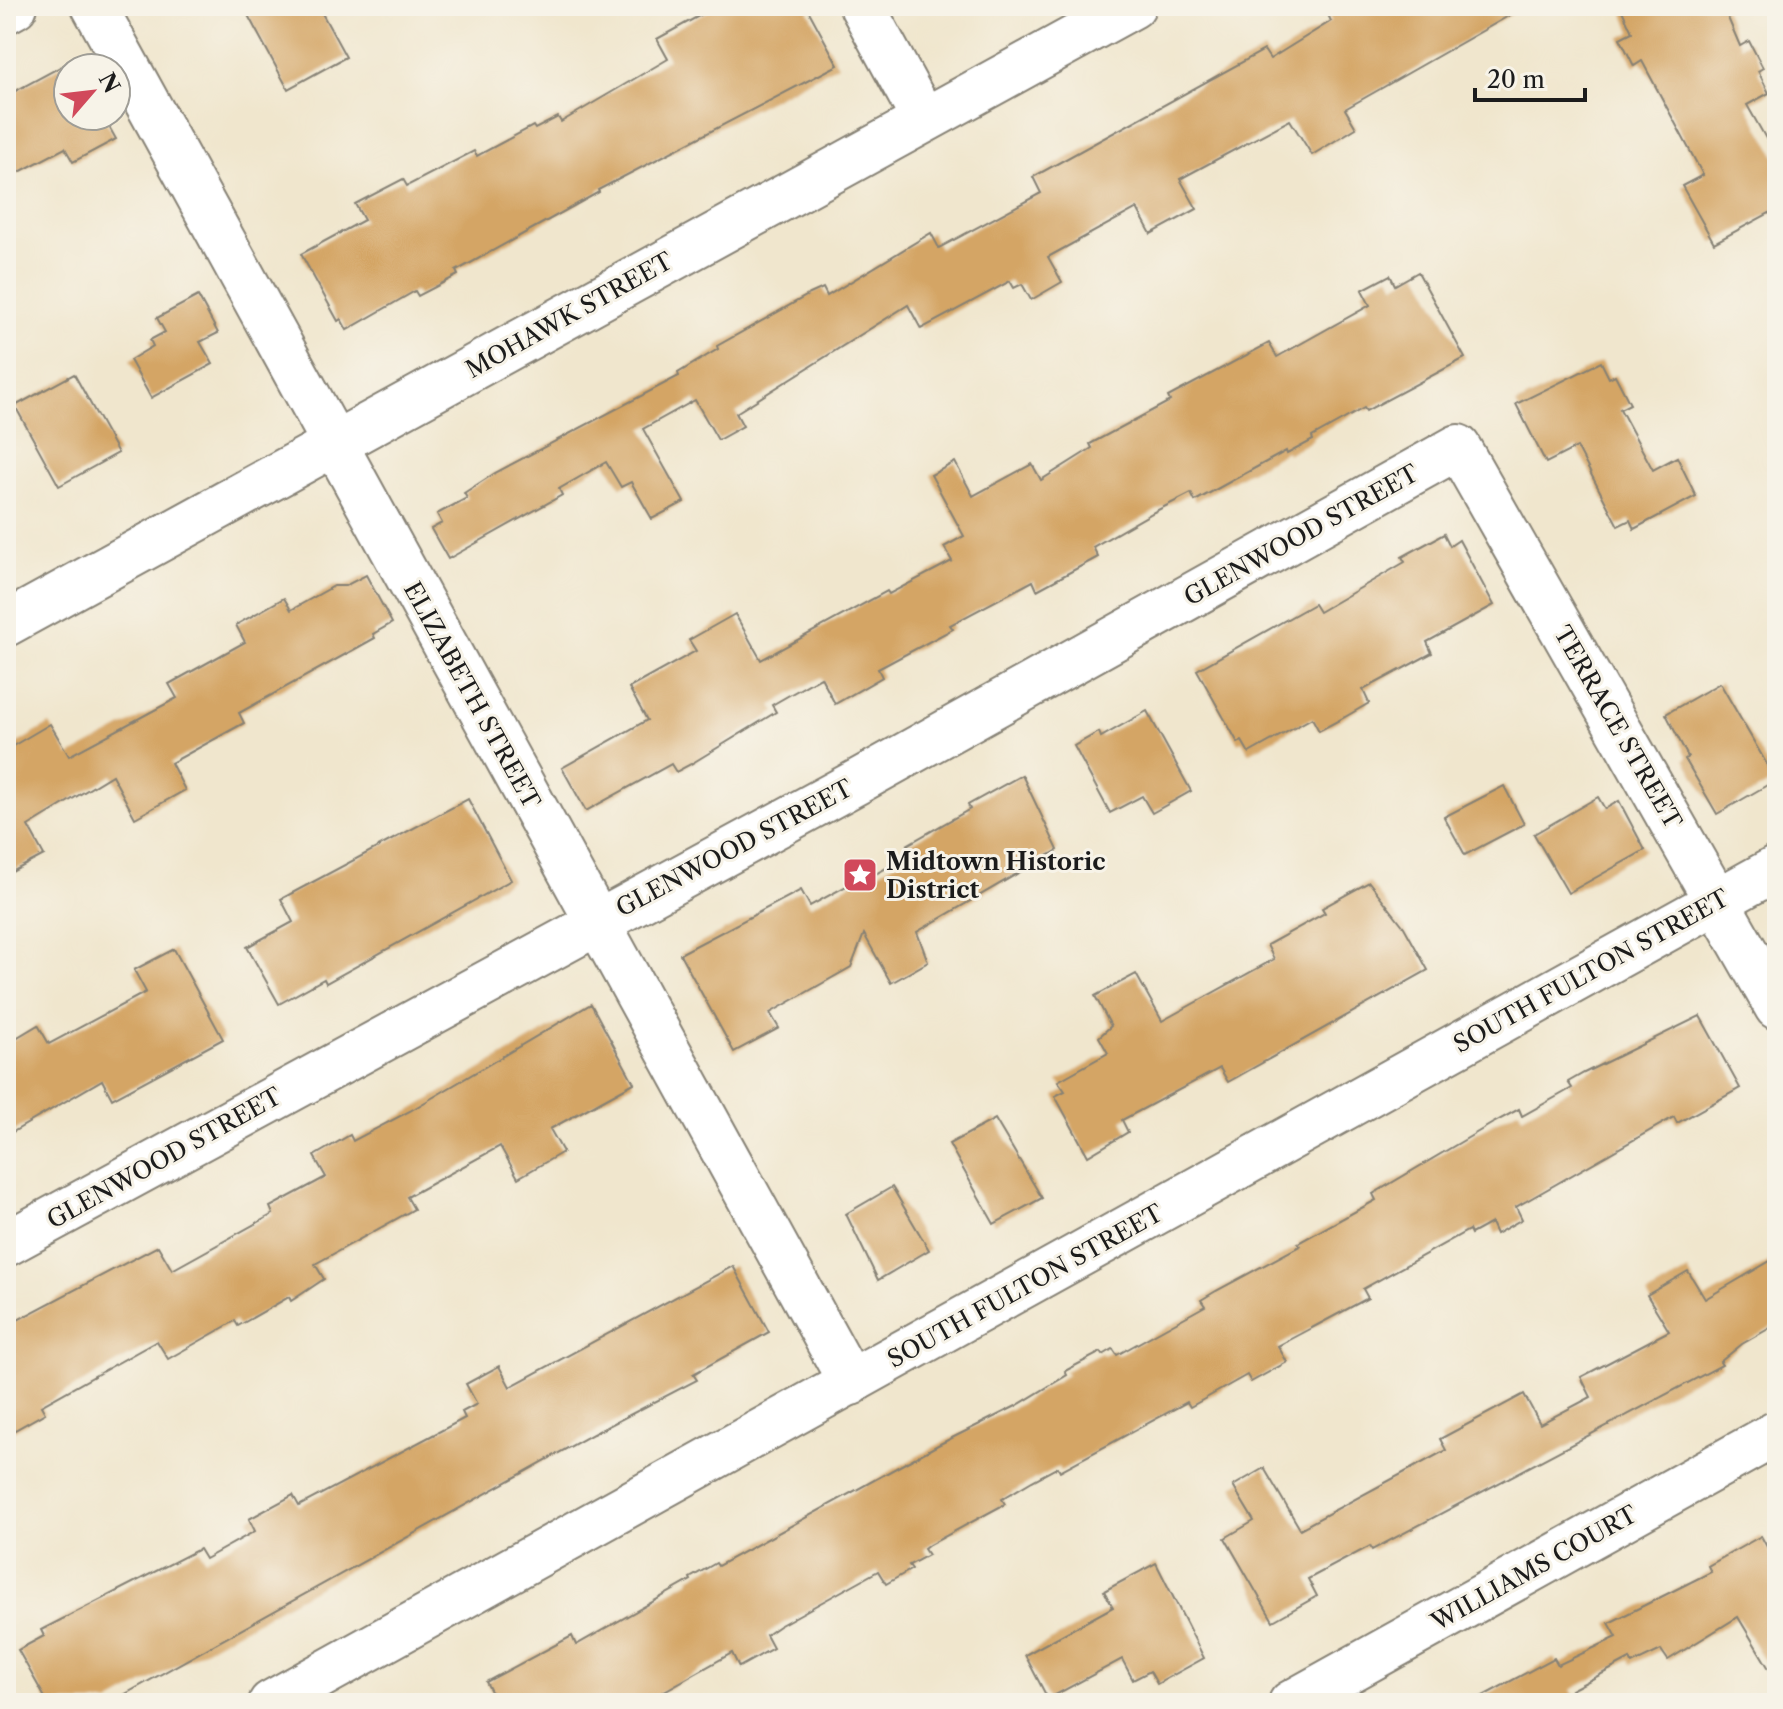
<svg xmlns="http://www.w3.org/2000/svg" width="1783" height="1709" viewBox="0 0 1783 1709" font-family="'Libre Caslon Text',serif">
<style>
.building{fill:#d4a565}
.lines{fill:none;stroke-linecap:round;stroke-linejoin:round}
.minor-casing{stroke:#868174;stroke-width:48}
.minor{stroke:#fff;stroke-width:44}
.labels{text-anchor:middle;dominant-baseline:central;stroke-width:6;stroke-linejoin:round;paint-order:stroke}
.street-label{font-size:24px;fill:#1c1c1c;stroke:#f7f3e8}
.poi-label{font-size:24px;font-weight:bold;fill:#1c1c1c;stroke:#f7f3e8;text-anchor:start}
</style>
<rect width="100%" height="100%" fill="#f7f3e8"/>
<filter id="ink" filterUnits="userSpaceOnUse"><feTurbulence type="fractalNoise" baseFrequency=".0125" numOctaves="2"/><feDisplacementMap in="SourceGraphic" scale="16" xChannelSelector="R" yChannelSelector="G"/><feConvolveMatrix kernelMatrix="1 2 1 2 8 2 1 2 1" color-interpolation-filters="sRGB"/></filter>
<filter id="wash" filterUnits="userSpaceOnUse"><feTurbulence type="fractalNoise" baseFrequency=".006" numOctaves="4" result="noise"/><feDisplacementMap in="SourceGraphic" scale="32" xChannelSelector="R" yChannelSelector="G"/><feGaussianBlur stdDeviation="1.8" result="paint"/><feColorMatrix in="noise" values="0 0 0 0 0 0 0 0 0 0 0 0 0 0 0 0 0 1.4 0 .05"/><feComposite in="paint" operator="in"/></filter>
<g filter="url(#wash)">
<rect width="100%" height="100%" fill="#f0e6cd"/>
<g id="blocks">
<!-- building -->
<g class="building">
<polygon points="243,6 318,6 346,57 288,89"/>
<polygon points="717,6 806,6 838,65 598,190 599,192 456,271 458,275 418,296 415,291 347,330 341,319 338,321 301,254 364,220 355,204 403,179 407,186 474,151 477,156 533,126 535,129 558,117 561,122 668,59 657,39"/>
<polygon points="1324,6 1526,6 1345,109 1356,128 1312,155 1290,120 1180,179 1197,209 1151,234 1137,208 1048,257 1062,282 1031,300 1022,284 1014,288 1010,281 921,329 908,305 736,413 743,426 718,440 695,400 643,429 684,502 652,519 631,482 621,487 606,462 559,489 562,495 448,559 431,529 442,523 437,514 467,498 464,493 495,473 679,376 678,373 718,349 717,346 810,294 823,288 827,296 931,233 939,248 1041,193 1033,177 1264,50 1270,59 1331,21"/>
<polygon points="1620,6 1723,6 1740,46 1749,41 1763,68 1758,71 1769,93 1747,105 1777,158 1777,209 1714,243 1682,186 1703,175 1642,61 1634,66 1620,38 1632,32"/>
<polygon points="73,60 77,68 68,68 68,116 103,116 116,139 73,162 65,148 6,179 6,96"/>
<polygon points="1418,272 1465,358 1366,411 1364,408 1312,437 1313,440 1287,454 1286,451 1195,501 1191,493 1154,512 1093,547 1098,557 1037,590 1033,581 950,625 953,629 878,669 882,677 835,704 821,677 772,705 776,712 691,764 676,772 671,764 586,811 562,768 647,720 629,688 696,651 689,640 735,614 761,660 887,591 889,594 952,561 944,547 964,536 931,475 955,462 973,496 1032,464 1041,480 1092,448 1090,444 1170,401 1168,397 1269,343 1277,357 1370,305 1362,290 1390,275 1395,285"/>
<polygon points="198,296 218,333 200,342 213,364 151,398 130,360 153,346 150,340 165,332 157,318"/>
<polygon points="1601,362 1609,378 1615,375 1630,404 1620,409 1653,470 1677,457 1696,496 1634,529 1630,520 1618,526 1577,447 1546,463 1516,404"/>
<polygon points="74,374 118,453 59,486 15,406"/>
<polygon points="1444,534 1450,546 1459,540 1494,605 1427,642 1432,653 1363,690 1369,703 1345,717 1319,731 1312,718 1249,753 1242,741 1238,743 1197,670 1314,604 1319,612 1405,562 1402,557"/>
<polygon points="366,575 392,623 373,634 375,638 239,713 244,723 171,763 185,790 135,818 112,775 28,826 44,855 6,875 6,750 50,724 69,756 177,698 169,684 245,642 236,625 284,598 291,610 334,586 345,586"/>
<polygon points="1720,683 1776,780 1717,814 1685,759 1688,757 1666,714"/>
<polygon points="1147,711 1191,791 1152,813 1142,796 1110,813 1074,746 1099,732 1101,737"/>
<polygon points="1022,775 1058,850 917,932 928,962 891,983 864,934 851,967 770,1013 779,1028 734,1052 680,954 801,890 810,906 859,879 861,882 912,854 907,845 970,809 968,805"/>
<polygon points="1504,786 1524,824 1465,855 1444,817"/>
<polygon points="1598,797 1605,809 1619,801 1645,850 1568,893 1534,834"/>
<polygon points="468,799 511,880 326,983 324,979 279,1004 247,947 293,922 281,899"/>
<polygon points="1369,882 1404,927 1428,970 1228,1082 1220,1068 1122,1120 1128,1132 1088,1156 1055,1096 1065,1091 1058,1081 1108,1053 1099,1037 1111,1026 1095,996 1136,974 1162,1021 1274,959 1267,945 1325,913 1322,908"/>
<polygon points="174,949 223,1039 112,1099 102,1080 6,1136 6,1044 38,1025 49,1044 146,992 134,970"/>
<polygon points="591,1004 634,1083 550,1129 563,1152 518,1178 500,1146 407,1197 414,1209 315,1264 324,1279 291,1301 289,1297 238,1326 235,1321 168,1359 157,1341 41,1406 45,1413 6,1435 6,1326 158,1246 172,1270 273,1214 270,1207 326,1177 314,1156 350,1135 353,1141 410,1111"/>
<polygon points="1700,1016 1740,1088 1677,1123 1674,1117 1516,1207 1522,1219 1496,1234 1491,1223 1471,1234 1469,1230 1363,1289 1368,1298 1278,1346 1287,1362 1251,1382 1247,1375 1190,1407 1187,1402 1060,1471 1058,1467 1032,1481 1002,1499 1005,1504 929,1545 924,1549 928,1555 909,1565 912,1569 886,1584 878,1571 779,1626 766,1635 773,1648 739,1667 732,1653 643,1703 497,1703 486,1682 572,1636 576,1645 691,1580 690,1578 716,1563 718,1566 938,1445 1016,1406 1067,1375 1065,1371 1101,1352 1103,1355 1113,1349 1117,1355 1205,1306 1201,1300 1216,1291 1300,1246 1298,1243 1376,1200 1373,1194 1493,1123 1519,1109 1522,1116 1572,1088 1568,1082 1584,1073"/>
<polygon points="995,1119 1042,1198 994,1224 949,1144"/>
<polygon points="892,1187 929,1250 878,1280 846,1214"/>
<polygon points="1777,1257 1777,1324 1742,1344 1720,1362 1722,1365 1372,1550 1370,1546 1308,1579 1317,1596 1273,1621 1225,1538 1254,1521 1233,1486 1264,1468 1300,1529 1446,1450 1440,1439 1524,1394 1540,1424 1591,1397 1581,1377 1669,1331 1647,1295 1688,1271 1705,1299"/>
<polygon points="733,1266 769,1332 693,1374 697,1380 593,1434 109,1703 48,1703 18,1650 44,1636 41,1630 199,1549 205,1559 255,1531 249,1519 293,1495 299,1506 465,1418 462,1412 477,1404 466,1384 499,1366 510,1387"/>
<polygon points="1761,1536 1777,1565 1777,1682 1738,1617 1668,1660 1661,1650 1632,1664 1630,1659 1571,1690 1579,1703 1470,1703 1554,1658 1558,1665 1617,1637 1609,1623 1711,1572 1708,1566"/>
<polygon points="1156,1563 1204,1658 1157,1684 1150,1671 1133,1680 1122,1659 1048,1699 1025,1655 1113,1607 1104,1591"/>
</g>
</g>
</g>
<g filter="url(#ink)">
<use href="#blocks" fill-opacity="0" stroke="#868174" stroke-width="2"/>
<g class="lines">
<defs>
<g id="minor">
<polyline points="94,6 851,1383"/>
<polyline points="862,6 924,120"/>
<polyline points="6,11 15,6"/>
<polyline points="6,624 1133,6"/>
<polyline points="6,1244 857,782 1458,447 1777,1007"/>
<polyline points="271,1703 1777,868"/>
<polyline points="1291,1703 1777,1433"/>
</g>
</defs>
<!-- minor casing -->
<use href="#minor" class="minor-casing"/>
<!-- minor -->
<use href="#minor" class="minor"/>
</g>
</g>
<!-- icons -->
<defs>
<symbol id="sight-square" viewBox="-11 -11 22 22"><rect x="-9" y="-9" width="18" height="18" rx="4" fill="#d1495b" stroke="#f7f3e8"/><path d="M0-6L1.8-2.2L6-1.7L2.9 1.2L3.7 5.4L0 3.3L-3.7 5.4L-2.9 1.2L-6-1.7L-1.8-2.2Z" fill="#fff"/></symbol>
</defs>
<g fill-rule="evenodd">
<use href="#sight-square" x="840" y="855" width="40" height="40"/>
</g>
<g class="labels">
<!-- street labels -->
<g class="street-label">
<text transform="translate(569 315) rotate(-29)">MOHAWK STREET</text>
<text transform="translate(1301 535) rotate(-29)">GLENWOOD STREET</text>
<text transform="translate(472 695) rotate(61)">ELIZABETH STREET</text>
<text transform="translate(1618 727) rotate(60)">TERRACE STREET</text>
<text transform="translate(734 848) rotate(-28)">GLENWOOD STREET</text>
<text transform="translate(1591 971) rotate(-29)">SOUTH FULTON STREET</text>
<text transform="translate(164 1158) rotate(-29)">GLENWOOD STREET</text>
<text transform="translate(1025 1286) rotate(-29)">SOUTH FULTON STREET</text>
<text transform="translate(1534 1568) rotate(-29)">WILLIAMS COURT</text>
</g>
<!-- poi labels -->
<g class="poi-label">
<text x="886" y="861">Midtown Historic<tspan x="886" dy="28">District</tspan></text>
</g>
</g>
<!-- margin -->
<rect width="1783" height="1709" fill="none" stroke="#f7f3e8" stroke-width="32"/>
<!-- north arrow -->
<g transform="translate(92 92) rotate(62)"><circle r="38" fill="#f7f3e8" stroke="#9f9d96" stroke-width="2"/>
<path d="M0-6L14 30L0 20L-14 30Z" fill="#d1495b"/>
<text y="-12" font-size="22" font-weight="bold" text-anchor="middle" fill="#1c1c1c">N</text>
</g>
<!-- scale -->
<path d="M1475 88v12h110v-12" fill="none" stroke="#1c1c1c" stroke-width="4"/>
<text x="1487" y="88" font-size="24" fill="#1c1c1c" stroke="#f7f3e8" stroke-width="6" paint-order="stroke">20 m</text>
</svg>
